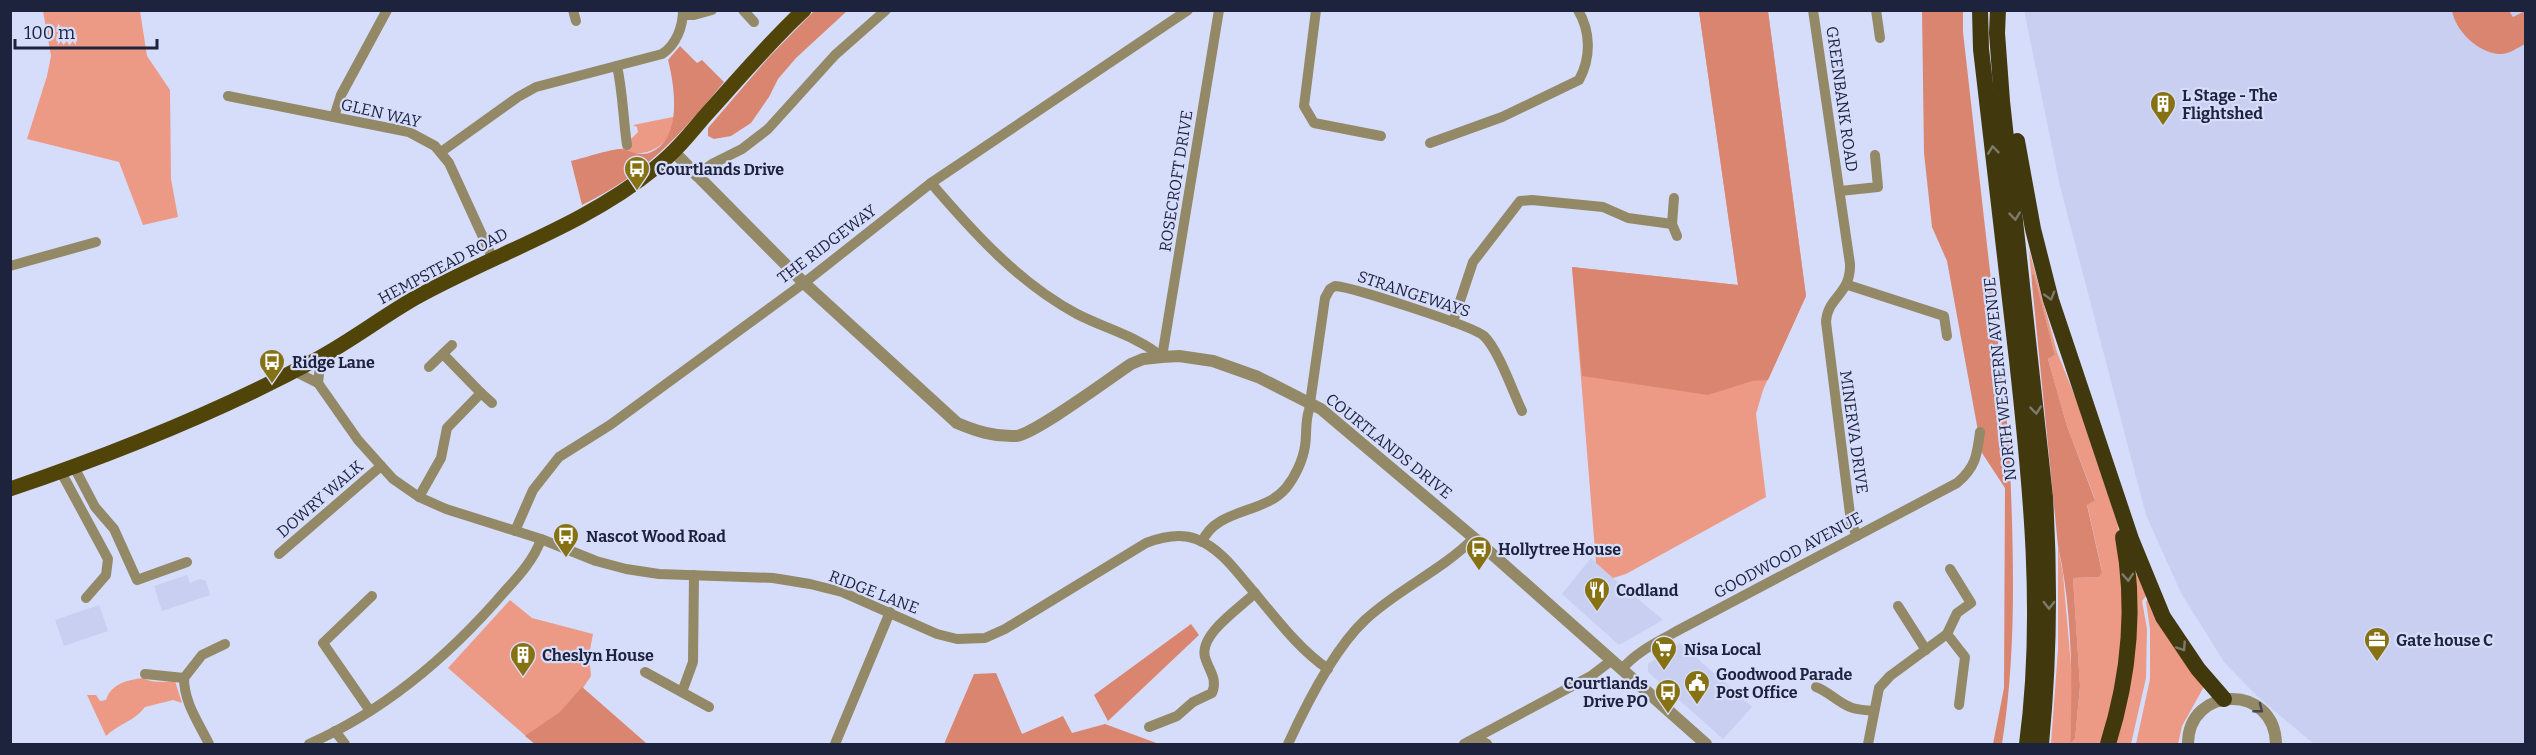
<svg xmlns="http://www.w3.org/2000/svg" width="2536" height="755" viewBox="0 0 2536 755" font-family="Bitter,serif">
<style>
.built{fill:#c8cff0}
.green{fill:#ec9a86}
.forest{fill:#da8570}
.lines{fill:none;stroke-linecap:round;stroke-linejoin:round}
.minor{stroke:#938967;stroke-width:10}
.tertiary{stroke:#938967;stroke-width:12}
.primary{stroke:#514409;stroke-width:15}
.trunk{stroke:#42380e;stroke-width:16}
.oneway{stroke:#7d7a6d}
.oneway2{stroke:#46464c}
.labels{text-anchor:middle;dominant-baseline:central;stroke-width:4.5;stroke-linejoin:round;paint-order:stroke}
.poi-label{font-size:16px;font-weight:bold;fill:#1d223d;stroke:#d6ddfb;text-anchor:start}
.street-label{font-size:16px;fill:#1d223d;stroke:#d6ddfb}
</style>
<rect width="100%" height="100%" fill="#d6ddfb"/>
<!-- built -->
<g class="built">
<polygon points="2024,10 2525,11 2525,744 2314,744 2258,697 2224,662 2181,593 2146,515 2060,186"/>
<polygon points="1591,558 1613,578 1663,620 1619,645 1562,594"/>
<polygon points="187,575 190,583 200,579 206,581 210,595 162,611 154,586"/>
<polygon points="99,605 108,631 64,646 55,620"/>
<polygon points="1680,643 1752,707 1723,739 1648,672 1648,664"/>
</g>
<!-- green -->
<g class="green">
<polygon points="43,11 140,11 147,56 170,90 171,179 178,217 143,225 119,162 27,139 47,76 51,56"/>
<polygon points="1699,11 1768,11 1806,296 1763,390 1756,414 1766,497 1626,574 1613,578 1596,563 1572,267 1738,285"/>
<path d="M673,117C675,144 644,162 621,149L631,145V139L638,132L637,127L633,125Z"/>
<polygon points="2029,250 2057,352 2076,399 2117,522 2123,556 2127,630 2104,744 2051,744 2058,649 2058,546 2063,574 2073,689 2070,744 2075,739 2080,686 2073,578 2098,577 2102,571 2087,504 2095,499 2067,426 2048,359 2055,355 2034,274 2032,284"/>
<polygon points="2137,574 2149,592 2142,601 2147,629 2146,678 2131,744 2113,744 2134,576"/>
<polygon points="2148,599 2206,683 2182,726 2178,744 2136,744 2150,679 2150,629 2146,602"/>
<polygon points="510,600 532,618 593,634 589,655 591,676 583,688 647,744 535,744 448,668"/>
<path d="M143,678C150,683 167,682 175,681L182,703L173,700L145,707C135,721 118,724 106,736L87,695H96L100,701L106,700C111,684 127,680 143,678Z"/>
</g>
<!-- forest -->
<g class="forest">
<polygon points="814,11 847,11 796,58 778,79 769,97 751,123 731,136 714,139 708,136 708,128 769,57"/>
<polygon points="1699,11 1768,11 1806,296 1768,380 1752,381 1708,395 1582,376 1572,267 1738,285"/>
<path d="M1922,11H1963V32L2009,440C2013,541 2018,644 2002,744H1993L2004,688L2005,488L1982,453L1947,261L1932,227L1924,153Z"/>
<path d="M2452,11H2509L2513,17L2525,11V44C2517,48 2508,55 2499,54C2477,52 2456,31 2452,11Z"/>
<path d="M680,46L697,63L702,60L724,82C679,136 647,173 582,205L571,161C580,159 614,148 621,149C631,151 638,156 649,153C683,141 675,87 668,60Z"/>
<path d="M2034,274L2055,355L2048,359L2067,426L2095,500L2087,505L2102,572L2099,577L2073,578L2080,686L2075,739L2070,744C2073,683 2072,607 2058,546L2032,284V275Z"/>
<polygon points="1191,624 1199,635 1108,721 1094,695"/>
<polygon points="996,673 1022,734 1063,716 1072,733 1105,724 1159,744 944,744 974,674"/>
<polygon points="582,687 647,744 535,744 525,736 560,712"/>
</g>
<g class="lines">
<!-- minor -->
<g class="minor">
<polyline points="573,10 576,21"/>
<polyline points="743,10 754,22"/>
<polyline points="1316,10 1304,106 1314,123 1381,136"/>
<path d="M1813,10L1850,264C1851,295 1827,297 1826,322L1851,522L1857,536"/>
<polyline points="1876,10 1880,38"/>
<polyline points="683,15 694,15 712,10"/>
<path d="M617,66C623,93 623,118 627,145"/>
<polyline points="228,96 409,132 435,146 449,163 493,259"/>
<polyline points="334,117 341,95 387,10"/>
<path d="M1430,143L1502,117L1579,80C1591,58 1591,32 1578,10"/>
<path d="M441,152L518,97L536,87L662,54C676,45 683,27 683,10"/>
<polyline points="696,176 712,164 742,149 768,129 835,55 886,10"/>
<path d="M931,183C973,232 1019,283 1077,314C1106,329 1137,336 1162,357L1219,10"/>
<polyline points="1840,191 1878,187 1875,155"/>
<polyline points="1674,198 1672,224 1677,236"/>
<polyline points="10,266 96,242"/>
<polyline points="1848,285 1944,316 1947,336"/>
<polyline points="1453,322 1473,262 1520,201 1532,200 1603,207 1628,218 1672,224"/>
<polyline points="429,367 452,345"/>
<path d="M294,371L318,383L358,440L393,479L419,497L446,509L541,539L596,561L626,569L659,574L773,578L810,584L842,592L937,634L957,639L985,638L1005,629L1146,543C1162,537 1180,533 1196,539C1218,547 1234,568 1248,585C1273,614 1297,648 1328,669"/>
<polyline points="318,383 321,357"/>
<polyline points="481,393 492,403"/>
<polyline points="74,467 95,507 114,529 137,580 187,562"/>
<polyline points="61,472 108,559 106,575 86,598"/>
<polyline points="419,497 441,458 447,428 481,393 443,354"/>
<polyline points="515,531 533,490 559,457 610,425 804,283 931,183 1188,10"/>
<path d="M1202,542C1216,508 1265,514 1286,488C1295,477 1303,460 1305,446C1307,433 1305,422 1309,410L1325,298L1330,289L1335,286C1352,287 1473,326 1484,336C1498,349 1513,392 1522,411"/>
<polyline points="279,554 381,466"/>
<polyline points="1898,606 1926,650"/>
<polyline points="1947,634 1965,657 1959,705"/>
<path d="M1622,669C1636,652 1656,643 1675,632L1957,483C1976,467 1977,455 1980,432"/>
<polyline points="645,672 709,707"/>
<polyline points="145,674 184,678"/>
<path d="M1816,687C1828,691 1837,702 1850,707C1857,710 1866,710 1874,711"/>
<polyline points="682,692 693,662 694,575"/>
<polyline points="370,711 323,643 372,596"/>
<path d="M1149,727L1177,716L1193,702L1212,693C1218,679 1209,671 1205,657C1199,634 1240,608 1255,593"/>
<polyline points="335,731 345,744"/>
<polyline points="1476,738 1487,744"/>
<path d="M209,744C199,723 184,703 184,678L202,655L225,644"/>
<path d="M309,744C386,710 451,654 505,591C519,576 535,558 541,539"/>
<polyline points="835,744 890,612"/>
<path d="M1288,744C1305,707 1335,648 1365,620C1398,589 1441,571 1474,538"/>
<polyline points="1464,744 1591,676 1612,660"/>
<polyline points="1868,744 1879,688 1890,676 1947,634 1957,613 1971,603 1950,569"/>
</g>
<!-- tertiary -->
<g class="tertiary">
<path d="M674,152L804,283L957,423C976,431 994,437 1016,436C1035,434 1110,378 1131,364L1143,359L1162,357L1179,356L1213,361L1258,377L1321,409L1474,538L1706,744"/>
<path d="M2188,744C2188,685 2275,683 2276,744"/>
</g>
<!-- primary -->
<path class="primary" d="M10,489C116,453 221,411 319,358C352,340 382,317 415,298C494,254 584,226 655,168C674,153 689,135 704,117C737,81 768,43 804,10"/>
<!-- trunk -->
<g class="trunk">
<path d="M1980,10L1981,49C1993,153 2005,256 2017,360C2031,487 2044,617 2027,744"/>
<path d="M1998,10L1997,33L2002,101L2045,497C2050,581 2049,662 2041,744"/>
<polyline points="2017,141 2033,229 2051,300 2131,539 2163,617 2198,669 2224,699"/>
<path d="M2108,744C2129,677 2136,607 2123,537"/>
</g>
</g>
<!-- one-way arrows -->
<defs><path id="oneway-chevron" d="M-2-3.5L2.5 0L-2 3.5" fill="none" stroke-width="1.6" stroke-linecap="round" stroke-linejoin="round" transform="scale(1.5)"/></defs>
<g class="oneway">
<use href="#oneway-chevron" transform="translate(1993 150) rotate(-97)"/>
<use href="#oneway-chevron" transform="translate(2015 216) rotate(84)"/>
<use href="#oneway-chevron" transform="translate(2050 296) rotate(74)"/>
<use href="#oneway-chevron" transform="translate(2036 410) rotate(84)"/>
<use href="#oneway-chevron" transform="translate(2128 577) rotate(86)"/>
<use href="#oneway-chevron" transform="translate(2049 605) rotate(90)"/>
<use href="#oneway-chevron" transform="translate(2182 647) rotate(56)"/>
</g>
<use class="oneway2" href="#oneway-chevron" transform="translate(2259 709) rotate(38)"/>
<!-- icons -->
<defs>
<symbol id="building-pin" viewBox="-11 -11 22 30"><path d="M0 17L-7.5 6A9.5 9.5 0 1 1 7.5 6Z" fill="#877213" stroke="#d6ddfb"/><path d="M-4-6H4V6H1V3H-1V6H-4ZM-2.5-4.3h1.7v1.8h-1.7ZM.8-4.3h1.7v1.8H.8ZM-2.5-1h1.7V.8h-1.7ZM.8-1h1.7V.8H.8Z" fill="#fff"/></symbol>
<symbol id="bus-pin" viewBox="-11 -11 22 30"><path d="M0 17L-7.5 6A9.5 9.5 0 1 1 7.5 6Z" fill="#877213" stroke="#d6ddfb"/><path d="M-5-6H5V4H4V6H2V4H-2V6H-4V4H-5ZM-3.5-4V0h7V-4ZM-3.5 1.2v1.5H-2V1.2ZM2 1.2v1.5H3.5V1.2Z" fill="#fff"/></symbol>
<symbol id="restaurant-pin" viewBox="-11 -11 22 30"><path d="M0 17L-7.5 6A9.5 9.5 0 1 1 7.5 6Z" fill="#877213" stroke="#d6ddfb"/><path d="M-5-6h1v4h1v-4h1v4h1v-4h1v5L-1.5 .5V6h-2V.5L-5-1ZM5-6V6H3V1.5H1.5Q1.5-4 5-6Z" fill="#fff"/></symbol>
<symbol id="office-pin" viewBox="-11 -11 22 30"><path d="M0 17L-7.5 6A9.5 9.5 0 1 1 7.5 6Z" fill="#877213" stroke="#d6ddfb"/><path d="M-6-3h4V-5.5h4V-3h4V5H-6ZM-1-4.5V-3h2v-1.5ZM-6 0V1H6V0Z" fill="#fff"/></symbol>
<symbol id="supermarket-pin" viewBox="-11 -11 22 30"><path d="M0 17L-7.5 6A9.5 9.5 0 1 1 7.5 6Z" fill="#877213" stroke="#d6ddfb"/><path d="M-6-5.5h2.5l.6 2H6L4.5 2H-2.5L-4.4-4H-6ZM-1.5 3.2a1.3 1.3 0 1 0 .1 0ZM3 3.2a1.3 1.3 0 1 0 .1 0Z" fill="#fff"/></symbol>
<symbol id="civic-pin" viewBox="-11 -11 22 30"><path d="M0 17L-7.5 6A9.5 9.5 0 1 1 7.5 6Z" fill="#877213" stroke="#d6ddfb"/><path d="M-.6-6.5H3V-4.5H.6V-3L4-1V1h2V6H-6V1h2V-1L-.6-3ZM-1.2 2.5V6h2.4V2.5Z" fill="#fff"/></symbol>
</defs>
<g fill-rule="evenodd">
<use href="#building-pin" x="2148" y="89" width="30" height="40"/>
<use href="#bus-pin" x="622" y="154" width="30" height="40"/>
<use href="#bus-pin" x="257" y="347" width="30" height="40"/>
<use href="#bus-pin" x="551" y="521" width="30" height="40"/>
<use href="#bus-pin" x="1464" y="534" width="30" height="40"/>
<use href="#restaurant-pin" x="1582" y="575" width="30" height="40"/>
<use href="#office-pin" x="2362" y="625" width="30" height="40"/>
<use href="#supermarket-pin" x="1649" y="634" width="30" height="40"/>
<use href="#building-pin" x="508" y="640" width="30" height="40"/>
<use href="#civic-pin" x="1682" y="668" width="30" height="40"/>
<use href="#bus-pin" x="1653" y="677" width="30" height="40"/>
</g>
<g class="labels">
<!-- poi labels -->
<g class="poi-label">
<text x="2182" y="95">L Stage - The<tspan x="2182" dy="18">Flightshed</tspan></text>
<text x="656" y="169">Courtlands Drive</text>
<text x="292" y="362">Ridge Lane</text>
<text x="586" y="536">Nascot Wood Road</text>
<text x="1498" y="549">Hollytree House</text>
<text x="1616" y="590">Codland</text>
<text x="2396" y="640">Gate house C</text>
<text x="1684" y="649">Nisa Local</text>
<text x="542" y="655">Cheslyn House</text>
<text x="1716" y="674">Goodwood Parade<tspan x="1716" dy="18">Post Office</tspan></text>
<text x="1648" y="683" text-anchor="end">Courtlands<tspan x="1648" dy="18">Drive PO</tspan></text>
</g>
<!-- street labels -->
<g class="street-label">
<text transform="translate(1842 99) rotate(82)">GREENBANK ROAD</text>
<text transform="translate(381 113) rotate(13)">GLEN WAY</text>
<text transform="translate(1176 181) rotate(-81)">ROSECROFT DRIVE</text>
<text transform="translate(827 244) rotate(-37)">THE RIDGEWAY</text>
<text transform="translate(443 266) rotate(-28)">HEMPSTEAD ROAD</text>
<text transform="translate(1414 294) rotate(18)">STRANGEWAYS</text>
<text transform="translate(2000 379) rotate(-96)">NORTH WESTERN AVENUE</text>
<text transform="translate(1854 432) rotate(82)">MINERVA DRIVE</text>
<text transform="translate(1389 446) rotate(39)">COURTLANDS DRIVE</text>
<text transform="translate(320 499) rotate(-41)">DOWRY WALK</text>
<text transform="translate(1788 555) rotate(-28)">GOODWOOD AVENUE</text>
<text transform="translate(874 592) rotate(21)">RIDGE LANE</text>
</g>
</g>
<!-- border -->
<rect width="2536" height="755" fill="none" stroke="#1d223d" stroke-width="24"/>
<!-- scale -->
<path d="M15 39v9h142v-9" fill="none" stroke="#1d223d" stroke-width="3"/>
<text x="24" y="39" font-size="18" fill="#1d223d" stroke="#d6ddfb" stroke-width="4.5" paint-order="stroke">100 m</text>
</svg>
